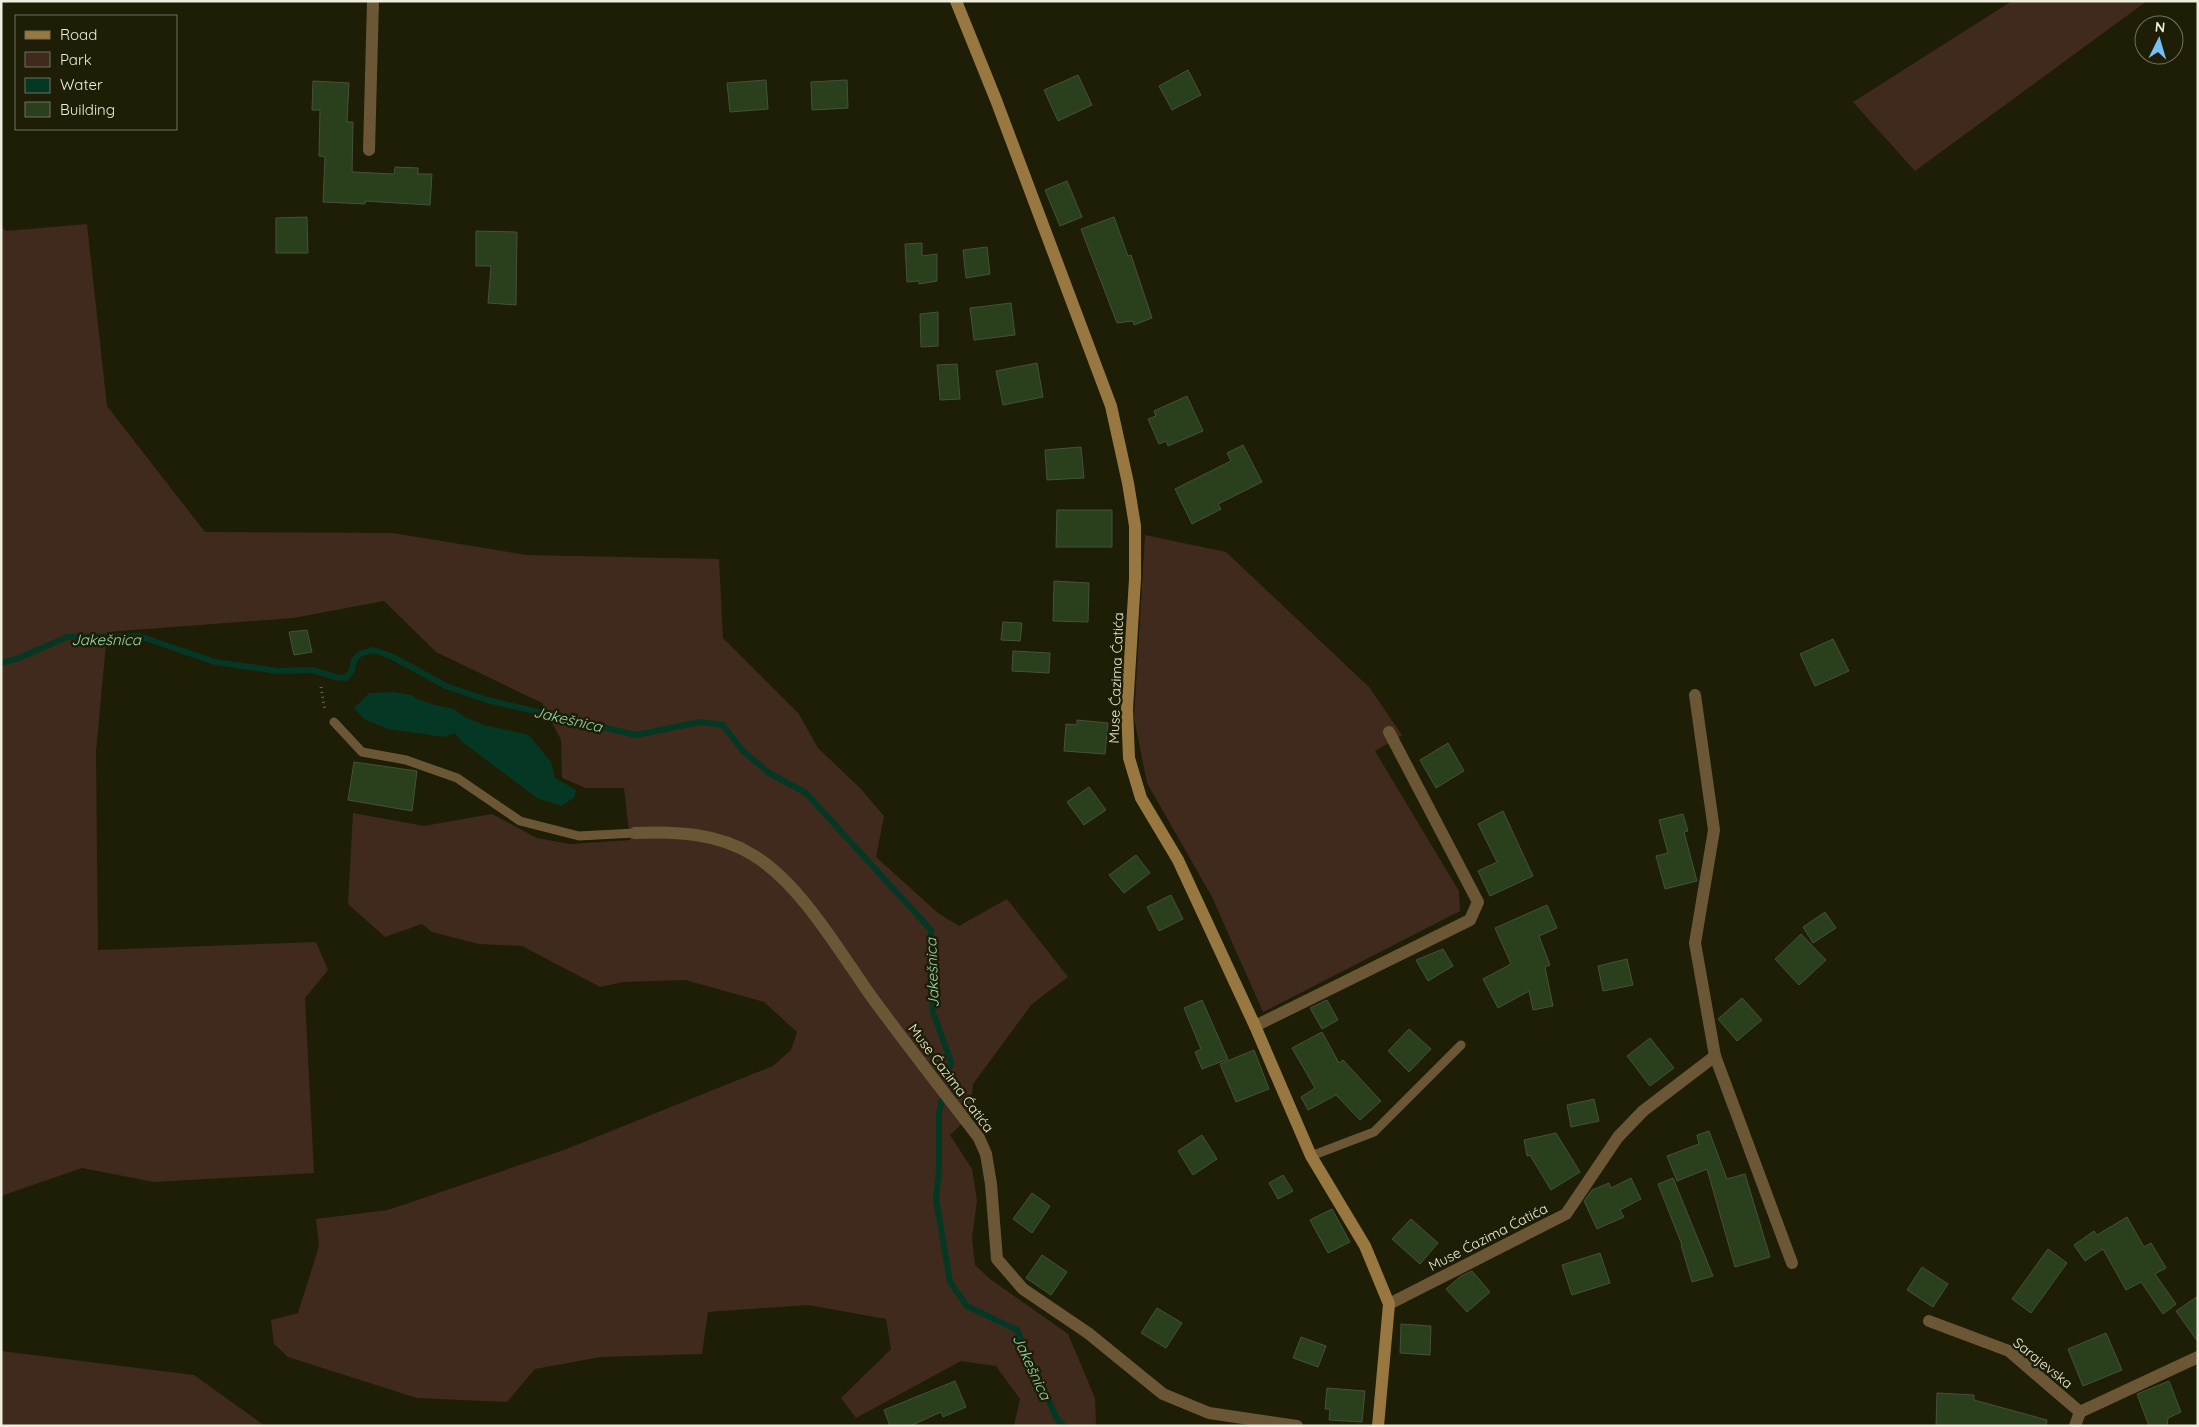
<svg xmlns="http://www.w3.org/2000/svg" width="2199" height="1427" viewBox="0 0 2199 1427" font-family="Quicksand,sans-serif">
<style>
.green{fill:#402a1d}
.water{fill:#053824}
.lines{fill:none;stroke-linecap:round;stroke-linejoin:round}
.stream{stroke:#053824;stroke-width:6}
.building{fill:#2a3f1c;stroke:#44523c}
.path{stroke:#696853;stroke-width:3;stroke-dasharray:1 4;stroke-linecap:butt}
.lane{stroke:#6b5735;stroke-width:9}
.street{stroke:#6b5735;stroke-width:12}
.secondary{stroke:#987840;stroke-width:12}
.labels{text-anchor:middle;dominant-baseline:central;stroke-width:5;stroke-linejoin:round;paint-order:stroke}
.street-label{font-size:14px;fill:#eeeede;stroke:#1e1d05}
.water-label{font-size:15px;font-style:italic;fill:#90dbb5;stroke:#1e1d05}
</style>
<rect width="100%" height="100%" fill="#1e1d05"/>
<!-- green -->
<g class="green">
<polygon points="2012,1 2147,1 1915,171 1853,102"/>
<polygon points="87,224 107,406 205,532 393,533 526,555 719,559 723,638 799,714 818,748 861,789 884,816 876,857 938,913 959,926 1007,899 1068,977 1032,1004 973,1084 970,1116 950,1135 972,1169 977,1201 972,1237 975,1265 990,1279 1068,1334 1095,1398 1096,1426 1014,1426 1020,1399 996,1366 961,1361 856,1418 841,1398 891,1349 886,1319 808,1305 708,1312 702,1354 601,1357 535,1369 507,1402 417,1398 288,1357 274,1344 271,1320 298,1313 319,1246 316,1219 388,1210 564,1150 773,1066 791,1050 797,1032 764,1002 685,980 623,982 600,987 522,946 479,944 432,932 422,924 385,937 348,904 353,813 424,826 492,814 537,838 570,844 630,840 624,788 586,788 562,778 561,740 542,703 436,652 384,601 293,618 107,632 96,752 98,950 316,942 328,970 305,998 314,1173 154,1182 82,1168 1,1196 1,226 6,231"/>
<polygon points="1145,535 1226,552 1369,687 1402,735 1375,751 1459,891 1460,911 1263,1012 1212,897 1147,783 1134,718"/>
<polygon points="1,1351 194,1375 265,1426 1,1426"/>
</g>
<!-- water -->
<polygon class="water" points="394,692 412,695 417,699 435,705 454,709 465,717 484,725 529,735 551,762 555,778 576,790 574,798 561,806 537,798 461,741 455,733 444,737 388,729 364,719 354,708 369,693"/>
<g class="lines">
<!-- stream -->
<g class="stream">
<polyline points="1,663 19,658 67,637 139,636 215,662 278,671 312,670 336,677 346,678 352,670 354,660 360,654 373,650 393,657 446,686 487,700 636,735 700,722 723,725 743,751 769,773 806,793 931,930 933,1012 951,1062 947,1079"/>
<polyline points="942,1099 939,1114 939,1168 936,1199 950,1282 967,1306 1017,1330 1057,1419 1064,1426"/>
</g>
</g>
<!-- building -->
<g class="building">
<polygon points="1188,70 1201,95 1172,110 1159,86"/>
<polygon points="1078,75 1092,105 1058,121 1044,90"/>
<polygon points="766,80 768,109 730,112 727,83"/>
<polygon points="847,80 848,108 812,110 811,82"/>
<polygon points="313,81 349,83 347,122 353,122 352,172 394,174 395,167 418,168 418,174 432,174 430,205 365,201 365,204 323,202 325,157 319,156 320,110 312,110"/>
<polygon points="1067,181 1082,217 1060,226 1045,190"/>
<polygon points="307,217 308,253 276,253 276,218"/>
<polygon points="1114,217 1128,256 1131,255 1152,318 1134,325 1133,321 1117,323 1081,229"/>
<polygon points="476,231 517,232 516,305 488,303 491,266 476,266"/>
<polygon points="922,243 922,256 937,254 937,281 919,284 919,281 907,282 905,244"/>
<polygon points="987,247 990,274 966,278 963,250"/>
<polygon points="1011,303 1015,335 974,340 970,308"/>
<polygon points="938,312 938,346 921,347 920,314"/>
<polygon points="1037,363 1043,397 1003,405 996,371"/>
<polygon points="957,364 960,399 940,400 937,365"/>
<polygon points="1187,396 1203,431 1168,446 1166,441 1159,444 1148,419 1156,416 1154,411"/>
<polygon points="1243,445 1262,482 1218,504 1221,509 1192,524 1175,489 1231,461 1227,453"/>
<polygon points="1081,447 1084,478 1047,480 1045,450"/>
<polygon points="1057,510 1112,510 1112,547 1056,547"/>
<polygon points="1054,581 1089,583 1088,622 1053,621"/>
<polygon points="1003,622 1022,623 1020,641 1001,640"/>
<polygon points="307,630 312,652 294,655 289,632"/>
<polygon points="1833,639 1849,671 1815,686 1800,654"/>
<polygon points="1013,651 1050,653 1049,673 1012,671"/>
<polygon points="1077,720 1108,723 1105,754 1064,751 1066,724 1077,725"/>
<polygon points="1448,743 1464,771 1436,788 1420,760"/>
<polygon points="354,762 417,771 412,811 348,800"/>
<polygon points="1089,787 1106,810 1084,825 1067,802"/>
<polygon points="1503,811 1533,876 1490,896 1478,871 1497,862 1478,824"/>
<polygon points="1683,814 1688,831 1684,832 1697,881 1665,889 1656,856 1668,853 1659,820"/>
<polygon points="1136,855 1150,873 1124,893 1109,875"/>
<polygon points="1171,895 1183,919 1159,931 1147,907"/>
<polygon points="1547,905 1557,928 1539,936 1550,965 1545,967 1553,1006 1533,1010 1529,991 1498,1008 1483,979 1511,964 1495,928"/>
<polygon points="1825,912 1836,928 1813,943 1803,927"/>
<polygon points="1801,934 1826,960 1799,985 1775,959"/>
<polygon points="1443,949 1453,966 1428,981 1416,960"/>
<polygon points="1627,959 1633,985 1603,991 1598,966"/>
<polygon points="1742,998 1762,1020 1737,1041 1718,1019"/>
<polygon points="1202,1000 1228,1059 1202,1069 1195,1052 1201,1049 1184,1008"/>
<polygon points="1327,1000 1338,1020 1322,1029 1310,1008"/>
<polygon points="1409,1029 1431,1049 1409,1072 1388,1051"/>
<polygon points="1322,1032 1339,1063 1343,1060 1381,1101 1360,1120 1336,1095 1308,1110 1301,1097 1315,1088 1292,1048"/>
<polygon points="1650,1038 1674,1068 1650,1086 1627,1056"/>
<polygon points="1254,1050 1269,1089 1236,1102 1220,1064"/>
<polygon points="1594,1099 1599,1121 1571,1127 1567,1105"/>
<polygon points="1709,1131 1727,1179 1745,1174 1770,1257 1735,1267 1707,1169 1677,1181 1667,1156 1699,1144 1697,1135"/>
<polygon points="1556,1133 1580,1172 1551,1190 1530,1155 1527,1156 1524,1140"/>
<polygon points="1202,1135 1217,1159 1193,1175 1178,1151"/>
<polygon points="1283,1175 1293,1191 1278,1199 1269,1183"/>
<polygon points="1631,1178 1641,1199 1620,1210 1624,1217 1597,1229 1584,1201 1592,1190 1609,1183 1611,1188"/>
<polygon points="1673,1178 1713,1276 1692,1282 1681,1245 1682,1245 1658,1184"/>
<polygon points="1032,1193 1050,1206 1032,1233 1013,1219"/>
<polygon points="1332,1209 1350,1242 1328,1253 1310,1220"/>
<polygon points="2127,1217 2144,1247 2151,1243 2166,1268 2155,1274 2176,1304 2163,1314 2141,1282 2126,1290 2103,1249 2085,1261 2074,1245 2094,1231 2097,1235"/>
<polygon points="1411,1219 1438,1243 1420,1264 1392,1239"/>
<polygon points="2048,1249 2067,1263 2031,1313 2012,1299"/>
<polygon points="1600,1253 1610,1283 1572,1295 1562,1265"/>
<polygon points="1042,1255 1067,1272 1051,1295 1026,1278"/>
<polygon points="1922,1267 1948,1284 1933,1307 1907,1290"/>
<polygon points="1472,1271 1490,1292 1467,1312 1446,1289 1461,1276"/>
<polygon points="2198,1296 2198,1342 2176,1311"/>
<polygon points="1157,1308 1182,1323 1166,1348 1141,1333"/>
<polygon points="1401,1324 1431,1326 1430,1355 1400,1353"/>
<polygon points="2106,1333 2122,1370 2083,1386 2068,1349"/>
<polygon points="1301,1337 1326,1346 1318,1367 1293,1358"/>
<polygon points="955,1381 966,1407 943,1417 941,1412 910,1426 890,1426 884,1410"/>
<polygon points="2169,1381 2181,1412 2168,1418 2167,1426 2149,1426 2137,1394"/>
<polygon points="1327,1388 1365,1391 1362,1422 1329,1420 1330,1409 1325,1409"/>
<polygon points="1937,1393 1974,1395 1974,1400 2047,1420 2046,1426 1936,1426"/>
</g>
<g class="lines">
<!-- path -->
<polyline class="path" points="321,687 325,711"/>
<!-- lane -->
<g class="lane">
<polyline points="334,722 362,752 406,760 457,778 520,821 579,836 635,833"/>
<polyline points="1311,1156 1374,1132 1461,1045"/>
</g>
<!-- street -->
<g class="street">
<polyline points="369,150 373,1"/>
<polyline points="1695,695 1714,830 1695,943 1715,1056 1792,1263"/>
<path d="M635,833C675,831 718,833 753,855C800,883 839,951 871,996C906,1044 943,1091 979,1138L986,1154L991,1184L997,1259L1023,1289L1088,1333L1163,1394L1209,1413L1297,1426"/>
<polyline points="1255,1026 1470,920 1478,902 1389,732"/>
<polyline points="1389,1304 1566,1214 1618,1137 1643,1111 1715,1056"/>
<polyline points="1929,1321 2009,1351 2080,1412"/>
<polyline points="2075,1426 2080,1412 2198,1357"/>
</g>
<!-- secondary -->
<polyline class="secondary" points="956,1 996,100 1111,406 1128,483 1135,526 1135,579 1127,709 1129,758 1141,798 1178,860 1255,1026 1311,1156 1365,1246 1389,1304 1378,1426"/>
</g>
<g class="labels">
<!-- street labels -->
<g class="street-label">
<text transform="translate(1116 678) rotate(-88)">Muse Ćazima Ćatića</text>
<text transform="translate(951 1078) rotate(53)">Muse Ćazima Ćatića</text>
<text transform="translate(1488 1237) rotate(-27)">Muse Ćazima Ćatića</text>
<text transform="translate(2043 1363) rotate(39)">Sarajevska</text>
</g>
<!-- water labels -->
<g class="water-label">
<text x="106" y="639">Jakešnica</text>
<text transform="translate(568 719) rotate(13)">Jakešnica</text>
<text transform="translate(932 973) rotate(-92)">Jakešnica</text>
<text transform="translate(1032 1367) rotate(65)">Jakešnica</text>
</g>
</g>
<!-- border -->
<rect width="2199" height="1427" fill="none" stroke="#eeeede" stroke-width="5"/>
<!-- legend -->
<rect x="15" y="15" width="162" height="115" fill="#1e1d05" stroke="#71715c"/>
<rect x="25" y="31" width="25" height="8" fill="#987840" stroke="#71715c"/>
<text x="60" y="40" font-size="15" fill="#eeeede">Road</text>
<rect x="25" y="52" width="25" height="15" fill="#402a1d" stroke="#71715c"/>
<text x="60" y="65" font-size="15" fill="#eeeede">Park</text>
<rect x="25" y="78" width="25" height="15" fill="#053824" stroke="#71715c"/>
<text x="60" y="90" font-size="15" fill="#eeeede">Water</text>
<rect x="25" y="102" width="25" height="15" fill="#2a3f1c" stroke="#71715c"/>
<text x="60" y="115" font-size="15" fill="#eeeede">Building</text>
<!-- north arrow -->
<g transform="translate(2159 40) rotate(5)"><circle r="24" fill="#1e1d05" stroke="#71715c"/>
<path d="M0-4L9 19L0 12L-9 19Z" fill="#77bff7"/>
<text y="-8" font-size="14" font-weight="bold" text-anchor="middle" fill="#eeeede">N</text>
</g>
</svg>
